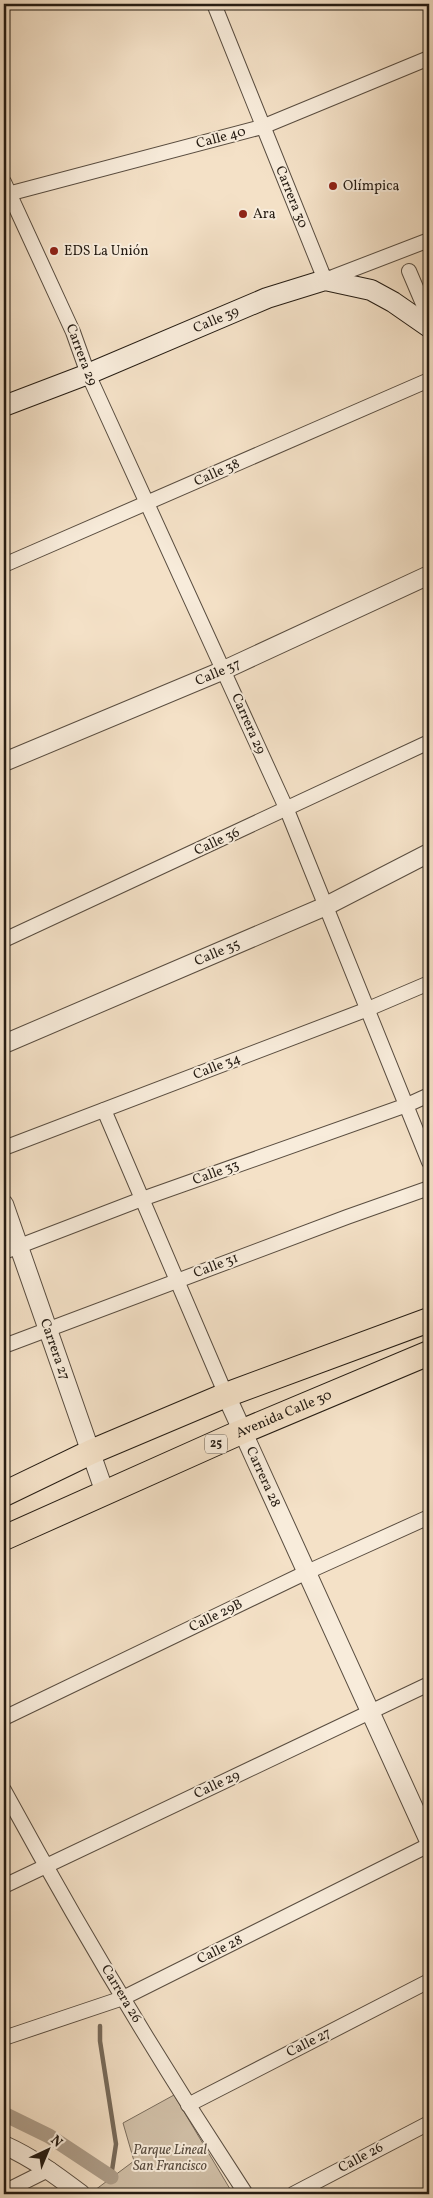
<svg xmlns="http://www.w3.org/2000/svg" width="433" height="2198" viewBox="0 0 433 2198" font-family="Vollkorn,serif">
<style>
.green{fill:#d1c0a8;stroke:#7b6e5e}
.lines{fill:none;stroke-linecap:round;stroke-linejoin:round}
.stream{stroke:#776a5a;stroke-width:4.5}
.canal{stroke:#ae9e8a;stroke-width:15}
.minor-casing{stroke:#594d40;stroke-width:16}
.tertiary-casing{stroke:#594d40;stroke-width:20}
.secondary-casing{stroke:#251c13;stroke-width:22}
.trunk-casing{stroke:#251c13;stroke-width:26}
.minor{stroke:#f8ecdb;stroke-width:14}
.tertiary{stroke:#f8ecdb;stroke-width:18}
.secondary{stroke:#f8ecdb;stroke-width:20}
.trunk{stroke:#f4e1c7;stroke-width:24}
.poi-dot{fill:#8f2418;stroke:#f8ecdb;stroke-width:2}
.labels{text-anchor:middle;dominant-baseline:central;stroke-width:4;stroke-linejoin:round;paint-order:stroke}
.shield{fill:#f8ecdb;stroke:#645a4f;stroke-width:1}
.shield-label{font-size:12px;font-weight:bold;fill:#251c13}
.street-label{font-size:14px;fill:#251c13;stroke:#f8ecdb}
.poi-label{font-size:14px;fill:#251c13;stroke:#f8ecdb;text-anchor:start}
.park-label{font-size:14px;font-style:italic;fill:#594d40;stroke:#f8ecdb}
</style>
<rect width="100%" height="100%" fill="#f4e1c7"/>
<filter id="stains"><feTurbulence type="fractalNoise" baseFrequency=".004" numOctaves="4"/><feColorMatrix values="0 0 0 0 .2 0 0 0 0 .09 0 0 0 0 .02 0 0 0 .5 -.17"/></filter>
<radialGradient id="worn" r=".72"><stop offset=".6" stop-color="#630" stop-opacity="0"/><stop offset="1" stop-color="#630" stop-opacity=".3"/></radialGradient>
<!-- green -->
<polygon class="green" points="174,2095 233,2194 99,2194 95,2190 134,2161 123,2123"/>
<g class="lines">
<!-- stream -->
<polyline class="stream" points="100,2026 100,2041 116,2144 111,2177"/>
<!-- canal -->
<polyline class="canal" points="4,2114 49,2136 111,2177"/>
<defs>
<g id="minor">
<path id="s1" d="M214,4L325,280L429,240"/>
<polyline points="4,182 73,332 88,374 287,810 429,1162"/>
<polyline points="4,195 262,127 429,58"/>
<polyline points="409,271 429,318"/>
<polyline points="4,565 429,380"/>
<polyline points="4,940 429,742"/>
<polyline points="104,1110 226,1395"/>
<polyline points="4,1148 368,1009 429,983"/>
<polyline points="4,1252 142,1199 407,1105 429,1095"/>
<polyline points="4,1346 347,1217 429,1188"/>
<polyline points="4,1718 305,1573 429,1517"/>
<path d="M4,1790C79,1928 160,2063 246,2194"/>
<polyline points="4,1886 429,1684"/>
<polyline points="4,2038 123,1998 429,1845"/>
<polyline points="188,2105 429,1981"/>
<polyline points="4,2192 50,2169"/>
<polyline points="293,2194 429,2123"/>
</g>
<g id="tertiary">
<path id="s2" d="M4,762L224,670L429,575"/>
<path id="s3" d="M4,1044L326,906L429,853"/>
<path id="s4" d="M4,1204L105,1493"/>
<path id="s5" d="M226,1395L429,1841"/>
<path d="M4,2145C33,2158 56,2175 81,2194"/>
</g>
<g id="secondary">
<path id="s6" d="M4,406L88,374L267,298L325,280L371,290L393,302L429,327"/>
</g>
<g id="trunk">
<polyline points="4,1494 91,1452 226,1395 429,1320"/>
<path id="s7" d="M4,1538L241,1432L429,1353"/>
</g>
</defs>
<!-- minor casing -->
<use href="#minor" class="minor-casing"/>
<!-- tertiary casing -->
<use href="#tertiary" class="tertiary-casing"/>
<!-- secondary casing -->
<use href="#secondary" class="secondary-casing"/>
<!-- trunk casing -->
<use href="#trunk" class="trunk-casing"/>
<!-- minor -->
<use href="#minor" class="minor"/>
<!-- tertiary -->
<use href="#tertiary" class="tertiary"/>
<!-- secondary -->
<use href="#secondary" class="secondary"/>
<!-- trunk -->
<use href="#trunk" class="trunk"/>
</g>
<!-- markers -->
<g class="poi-dot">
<circle cx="333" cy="186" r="5"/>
<circle cx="243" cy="214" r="5"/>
<circle cx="54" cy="251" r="5"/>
</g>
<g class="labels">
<!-- shield labels -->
<rect class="shield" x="205" y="1434.5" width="22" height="19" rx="4"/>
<g class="shield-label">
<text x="216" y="1444">25</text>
</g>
<!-- street labels -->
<g class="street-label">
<text transform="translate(221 138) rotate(-15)">Calle 40</text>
<text stroke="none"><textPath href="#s1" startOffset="208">Carrera 30</textPath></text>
<text stroke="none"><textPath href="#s6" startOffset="229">Calle 39</textPath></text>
<text transform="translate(81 355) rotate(69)">Carrera 29</text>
<text transform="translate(217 473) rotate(-24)">Calle 38</text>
<text stroke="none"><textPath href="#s2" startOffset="232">Calle 37</textPath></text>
<text transform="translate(248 724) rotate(66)">Carrera 29</text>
<text transform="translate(217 842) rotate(-25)">Calle 36</text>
<text stroke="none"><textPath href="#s3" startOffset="232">Calle 35</textPath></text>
<text transform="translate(217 1067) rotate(-21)">Calle 34</text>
<text transform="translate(216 1173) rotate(-20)">Calle 33</text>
<text transform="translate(216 1266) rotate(-21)">Calle 31</text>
<text stroke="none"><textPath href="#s4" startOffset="154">Carrera 27</textPath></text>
<text stroke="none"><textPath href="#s7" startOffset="306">Avenida Calle 30</textPath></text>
<text stroke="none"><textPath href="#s5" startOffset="90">Carrera 28</textPath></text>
<text transform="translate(216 1616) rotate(-26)">Calle 29B</text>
<text transform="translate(217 1785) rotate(-25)">Calle 29</text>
<text transform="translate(220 1950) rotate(-26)">Calle 28</text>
<text transform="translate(121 1994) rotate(59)">Carrera 26</text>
<text transform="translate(309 2043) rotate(-27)">Calle 27</text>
<text transform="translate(361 2158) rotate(-28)">Calle 26</text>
</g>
<!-- poi labels -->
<g class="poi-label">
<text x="343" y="186">Olímpica</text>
<text x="253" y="214">Ara</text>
<text x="64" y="251">EDS La Unión</text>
</g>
<!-- park labels -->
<g class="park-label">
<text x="170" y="2150">Parque Lineal<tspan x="170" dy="16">San Francisco</tspan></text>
</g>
</g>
<!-- margin -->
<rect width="433" height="2198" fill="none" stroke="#f4e1c7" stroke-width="20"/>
<rect x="5" y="5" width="423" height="2188" fill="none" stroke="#251c13" stroke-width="2.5"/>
<rect x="10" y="10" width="413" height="2178" fill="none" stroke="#251c13"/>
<!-- north arrow -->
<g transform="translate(48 2150) rotate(44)" stroke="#f8ecdb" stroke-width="4" paint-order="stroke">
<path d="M0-4L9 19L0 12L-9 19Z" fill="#251c13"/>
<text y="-8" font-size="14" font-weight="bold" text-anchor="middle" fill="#251c13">N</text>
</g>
<rect width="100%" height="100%" filter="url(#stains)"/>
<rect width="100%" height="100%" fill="url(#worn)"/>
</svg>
